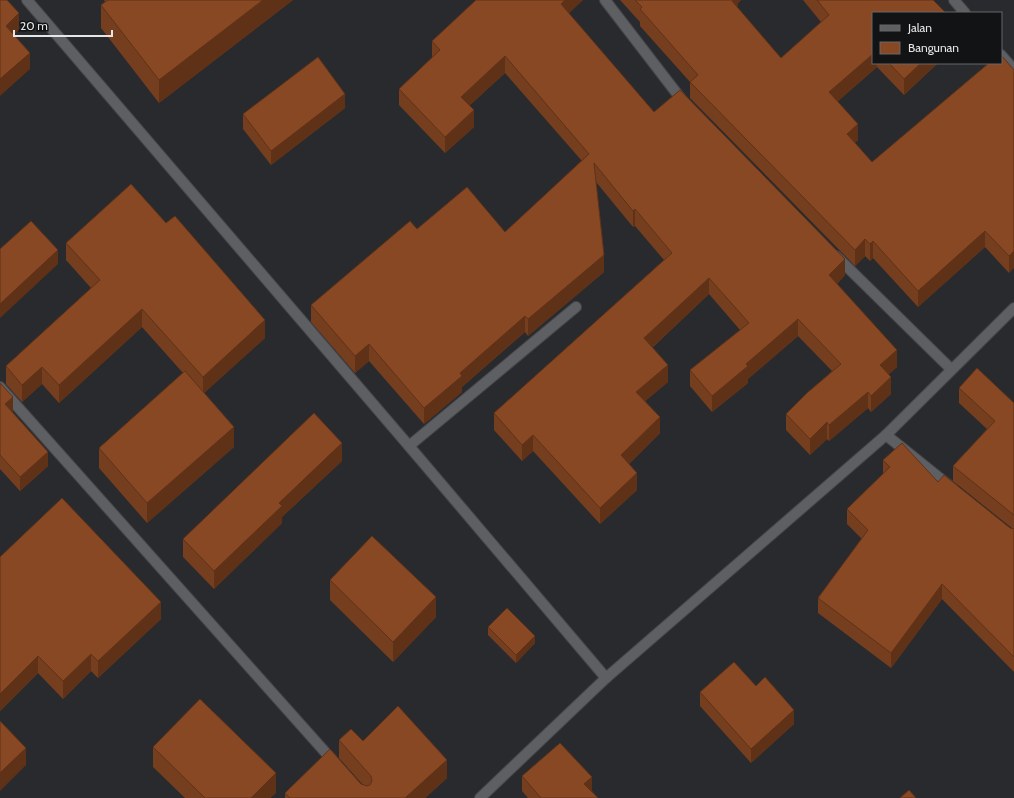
<svg xmlns="http://www.w3.org/2000/svg" width="1014" height="798" viewBox="0 0 1014 798" font-family="Cabin,sans-serif">
<style>
.lines{fill:none;stroke-linecap:round;stroke-linejoin:round}
.minor-casing{stroke:#454649;stroke-width:12}
.minor{stroke:#5e5f63;stroke-width:10}
.wall{fill:#753e1e}
.shaded-wall{fill:#5f3218}
.building{fill:#884823;stroke:#5f3218}
</style>
<rect width="100%" height="100%" fill="#292a2e"/>
<g class="lines">
<defs>
<g id="minor">
<polyline points="27,0 409,446 606,678"/>
<polyline points="605,0 685,104"/>
<polyline points="954,0 965,13"/>
<polyline points="1001,55 1014,70"/>
<polyline points="836,256 951,369"/>
<polyline points="0,387 334,762"/>
<polyline points="886,435 952,488"/>
<polyline points="409,446 576,307"/>
<polyline points="480,798 606,678 886,435 1014,308"/>
</g>
</defs>
<!-- minor casing -->
<use href="#minor" class="minor-casing"/>
<!-- minor -->
<use href="#minor" class="minor"/>
</g>
<!-- wall -->
<g class="wall">
<polygon points="104,0 293,0 159,103 101,28 101,5 105,2"/>
<polygon points="583,0 568,13 654,112 845,275 837,284 897,367 889,374 891,394 871,412 868,408 829,441 827,439 810,455 786,430 786,414 832,371 798,336 748,379 748,383 712,412 690,386 690,370 740,330 709,294 652,348 668,382 645,401 660,433 629,464 637,490 600,524 533,451 522,461 494,430 494,413 664,260 635,226 633,227 596,182 604,272 528,336 525,332 462,387 462,392 424,424 369,361 355,373 311,322 311,305 417,229 505,232 582,161 505,73 469,106 474,127 445,153 399,105 399,89 432,58 432,41"/>
<polygon points="620,0 741,0 738,3 738,8 781,58 821,22 803,0 933,0 873,13 873,63 938,63 904,95 877,67 838,101 858,140 854,143 872,162 1014,70 1009,273 985,247 918,307 873,258 870,261 865,256 855,266 690,98 690,82 640,26 640,22"/>
<polygon points="345,108 271,165 243,129 243,114"/>
<polygon points="66,243 265,338 204,393 234,447 147,523 99,468 99,448 183,373 142,327 59,403 42,384 22,402 6,384 6,366 91,288 66,260"/>
<polygon points="0,383 13,411 12,412 48,466 20,491 0,469"/>
<polygon points="959,388 1014,403 1014,672 942,599 891,668 818,613 818,598 862,539 847,524 847,509 883,474 883,460 938,482 1010,528 1013,529 953,481 953,466 987,429 959,403"/>
<polygon points="342,461 282,517 282,523 214,589 183,557 183,539"/>
<polygon points="0,557 161,619 98,678 91,671 63,699 38,673 0,711"/>
<polygon points="330,580 436,617 393,662 330,600"/>
<polygon points="488,627 535,643 516,663 488,635"/>
<polygon points="756,686 794,724 751,763 700,706 700,692"/>
<polygon points="339,740 363,741 447,778 425,798 285,798 285,793 363,785 339,758"/>
<polygon points="153,747 276,793 270,798 185,798 153,767"/>
<polygon points="522,776 592,791 598,798 528,798 522,791"/>
</g>
<!-- shaded-wall -->
<g class="shaded-wall">
<polygon points="263,0 293,0 159,103 159,80"/>
<polygon points="565,0 583,0 561,21 561,4"/>
<polygon points="733,0 741,0 738,3 738,13 732,1"/>
<polygon points="19,13 19,30 6,42 6,26"/>
<polygon points="30,53 30,69 0,96 0,79"/>
<polygon points="873,54 873,63 877,63 877,67 829,109 829,92"/>
<polygon points="505,56 505,73 461,113 461,97"/>
<polygon points="921,63 938,63 904,95 904,79"/>
<polygon points="345,94 345,108 271,165 271,151"/>
<polygon points="474,110 474,127 445,153 445,137"/>
<polygon points="858,124 858,140 847,151 847,134"/>
<polygon points="635,209 635,226 633,227 633,211"/>
<polygon points="985,231 985,247 918,307 918,291"/>
<polygon points="865,239 865,256 855,266 855,250"/>
<polygon points="873,241 873,258 870,261 870,244"/>
<polygon points="58,250 58,264 0,318 0,304"/>
<polygon points="1014,251 1014,268 1009,273 1009,256"/>
<polygon points="604,255 604,272 528,336 528,319"/>
<polygon points="845,259 845,275 829,292 829,275"/>
<polygon points="709,278 709,294 644,355 644,338"/>
<polygon points="142,309 142,327 59,403 59,385"/>
<polygon points="525,316 525,332 462,387 462,392 424,424 424,408 460,373"/>
<polygon points="798,319 798,336 748,379 748,383 712,412 712,396 746,364"/>
<polygon points="265,320 265,338 203,394 203,377"/>
<polygon points="369,344 369,361 355,373 355,356"/>
<polygon points="897,350 897,367 880,382 880,365"/>
<polygon points="668,365 668,382 636,409 636,392"/>
<polygon points="42,367 42,384 22,402 22,385"/>
<polygon points="891,377 891,394 871,412 871,396"/>
<polygon points="868,392 868,408 829,441 829,425"/>
<polygon points="13,397 13,411 5,419 5,404"/>
<polygon points="660,417 660,433 621,472 621,455"/>
<polygon points="827,422 827,439 810,455 810,439"/>
<polygon points="234,427 234,447 147,523 147,503"/>
<polygon points="533,435 533,451 522,461 522,445"/>
<polygon points="342,443 342,461 282,517 282,523 214,589 214,571 279,503"/>
<polygon points="48,452 48,466 20,491 20,477"/>
<polygon points="637,473 637,490 600,524 600,508"/>
<polygon points="942,584 942,599 891,668 891,653"/>
<polygon points="436,597 436,617 393,662 393,642"/>
<polygon points="161,602 161,619 98,678 98,661"/>
<polygon points="535,636 535,643 516,663 516,655"/>
<polygon points="91,654 91,671 63,699 63,681"/>
<polygon points="38,656 38,673 0,711 0,694"/>
<polygon points="794,710 794,724 751,763 751,749"/>
<polygon points="26,748 26,765 0,791 0,773"/>
<polygon points="447,760 447,778 425,798 405,798"/>
<polygon points="276,773 276,793 270,798 251,798"/>
<polygon points="592,777 592,792 584,784"/>
</g>
<!-- building -->
<g class="building">
<polygon points="0,0 7,0 19,13 6,26 30,53 0,79"/>
<polygon points="108,0 263,0 159,80 101,5"/>
<polygon points="476,0 565,0 561,4 654,112 680,90 845,259 829,275 897,350 880,365 891,377 871,396 868,392 829,425 827,422 810,439 786,414 807,393 841,364 798,319 746,364 748,366 712,396 690,370 749,323 709,278 644,338 668,365 636,392 660,417 621,455 637,473 600,508 533,435 522,445 494,413 672,253 635,209 633,211 594,163 604,255 528,319 525,316 460,373 462,376 424,408 369,344 355,356 311,305 410,221 417,229 467,187 505,232 589,154 505,56 461,97 474,110 445,137 399,89 440,50 432,41"/>
<polygon points="635,0 733,0 732,1 781,58 829,15 817,0 933,0 946,13 873,13 873,54 829,92 858,124 847,134 872,162 989,63 1001,63 1001,55 1014,70 1014,251 1009,256 985,231 918,291 873,241 870,244 865,239 855,250 690,82 698,75 640,9 642,7"/>
<polygon points="318,57 345,94 271,151 243,114"/>
<polygon points="889,63 921,63 904,79"/>
<polygon points="131,184 166,223 175,216 265,320 203,377 142,309 59,385 42,367 22,385 6,366 100,280 66,243"/>
<polygon points="31,221 58,250 0,304 0,249"/>
<polygon points="977,368 1014,403 1014,515 953,466 995,421 959,388"/>
<polygon points="185,371 234,427 147,503 99,448"/>
<polygon points="0,383 13,397 5,404 48,452 20,477 0,455"/>
<polygon points="314,413 342,443 279,503 282,506 214,571 183,539"/>
<polygon points="902,443 938,482 944,475 1010,528 1014,529 1014,657 942,584 891,653 818,598 868,530 847,509 890,467 883,460"/>
<polygon points="62,498 161,602 98,661 91,654 63,681 38,656 0,694 0,557"/>
<polygon points="372,536 436,597 393,642 330,580"/>
<polygon points="507,608 535,636 516,655 488,627"/>
<polygon points="734,662 756,686 765,677 794,710 751,749 700,692"/>
<polygon points="200,699 276,773 251,798 205,798 153,747"/>
<polygon points="398,706 447,760 405,798 290,798 285,793 330,749 361,784 367,786 370,785 372,781 371,776 339,740 351,729 363,741"/>
<polygon points="0,721 26,748 0,773"/>
<polygon points="560,743 592,777 584,784 598,798 541,798 522,776"/>
<polygon points="909,790 916,798 900,798"/>
</g>
<!-- legend -->
<rect x="872" y="12" width="130" height="52" fill="#121314" stroke="#676769"/>
<rect x="880" y="25" width="20" height="6" fill="#5e5f63" stroke="#676769"/>
<text x="908" y="32" font-size="12" fill="#e6e6e9">Jalan</text>
<rect x="880" y="42" width="20" height="12" fill="#884823" stroke="#676769"/>
<text x="908" y="52" font-size="12" fill="#e6e6e9">Bangunan</text>
<!-- scale -->
<path d="M14 30v6h98v-6" fill="none" stroke="#e6e6e9" stroke-width="2"/>
<text x="20" y="30" font-size="12" fill="#e6e6e9" stroke="#121314" stroke-width="3" paint-order="stroke">20 m</text>
</svg>
